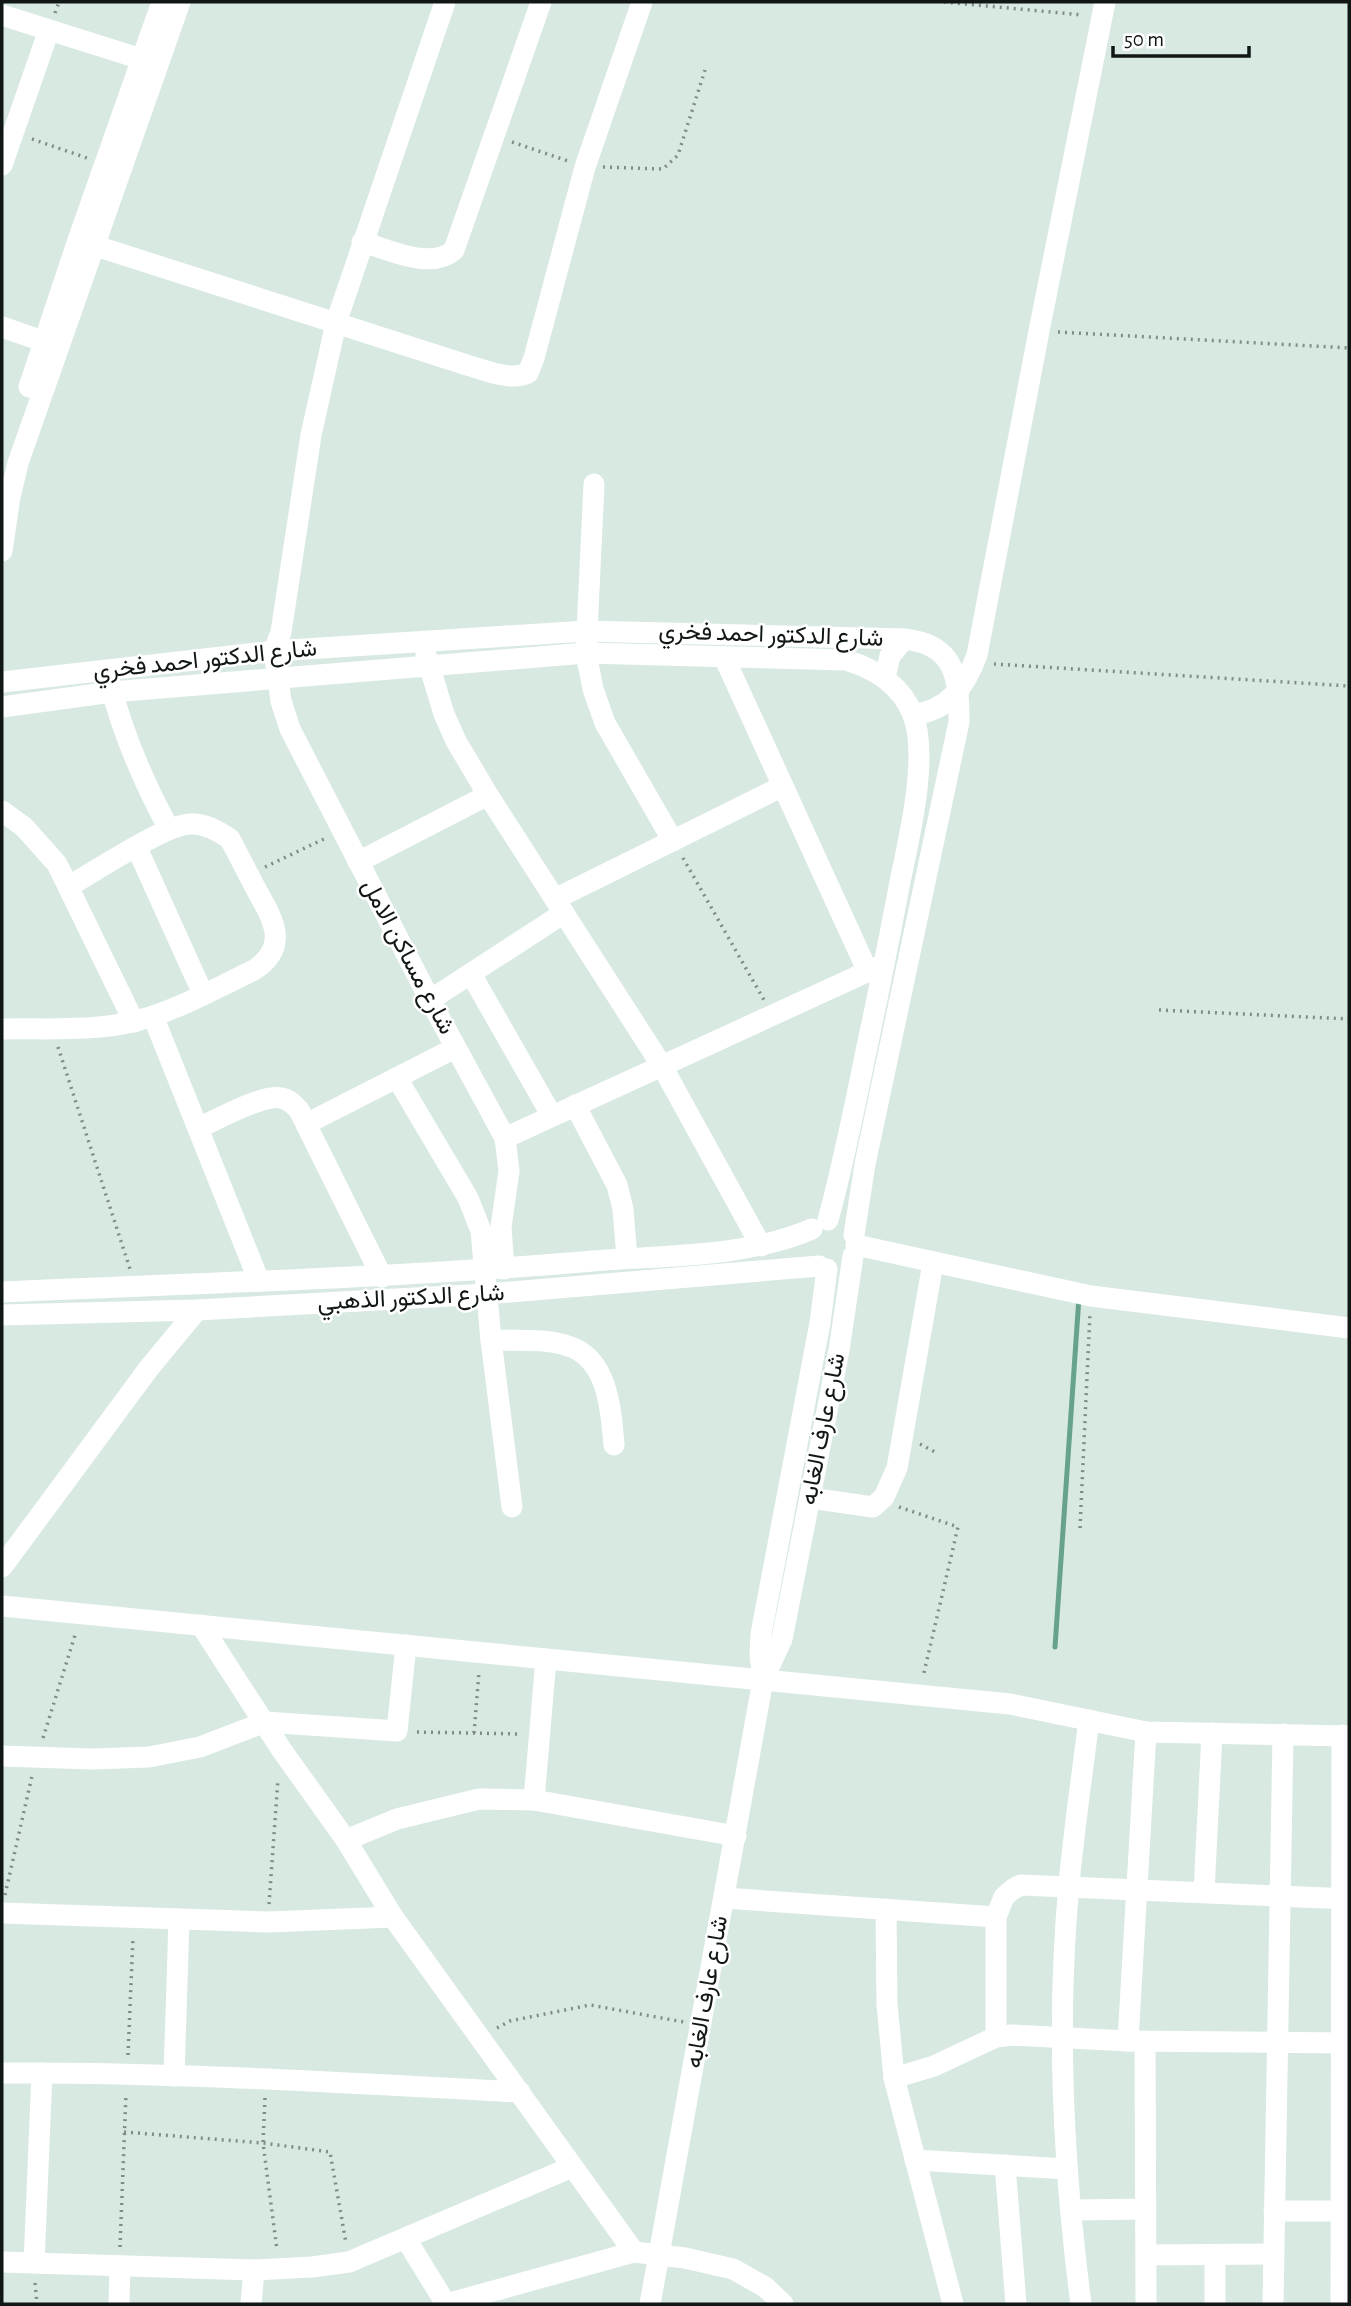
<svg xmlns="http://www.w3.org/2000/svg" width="1351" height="2306" viewBox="0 0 1351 2306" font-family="'Alegreya Sans',Vazirmatn,sans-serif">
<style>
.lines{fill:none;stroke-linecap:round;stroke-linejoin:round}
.stream{stroke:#66a38a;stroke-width:5}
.path{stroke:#808c86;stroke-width:3.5;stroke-dasharray:2 5;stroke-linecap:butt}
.minor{stroke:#fff;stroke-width:21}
.labels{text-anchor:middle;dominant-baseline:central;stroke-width:5;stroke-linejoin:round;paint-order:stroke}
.street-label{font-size:24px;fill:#111714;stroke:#fff}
</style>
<rect width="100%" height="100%" fill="#d8e9e1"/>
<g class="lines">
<!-- stream -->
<polyline class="stream" points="1055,1647 1079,1297"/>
<!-- path -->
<g class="path">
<polyline points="944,2 1083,15"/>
<polyline points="55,13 59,2"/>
<polyline points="32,139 87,158"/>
<polyline points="512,142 568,161"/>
<polyline points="603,167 663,169 678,155 705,70"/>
<polyline points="1058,332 1349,348"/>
<polyline points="994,664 1349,686"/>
<polyline points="683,858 764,1000"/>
<polyline points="265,867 324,839"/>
<polyline points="1159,1010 1349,1019"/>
<polyline points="58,1047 130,1269"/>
<polyline points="920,1444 937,1453"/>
<polyline points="899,1507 958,1527 923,1677"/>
<polyline points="1080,1528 1090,1313"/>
<polyline points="417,1732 521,1734"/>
<polyline points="474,1733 479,1672"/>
<polyline points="43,1738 76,1632"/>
<polyline points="5,1895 32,1776"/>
<polyline points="269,1904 278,1779"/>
<polyline points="497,2028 510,2021 590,2005 684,2022"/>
<polyline points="128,2055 133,1937"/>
<polyline points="265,2098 263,2143 277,2250"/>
<polyline points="124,2132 263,2143 330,2152 346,2243"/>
<polyline points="120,2247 126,2094"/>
<polyline points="35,2283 37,2304"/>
</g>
<!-- minor -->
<g class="minor">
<polyline points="445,2 336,323 311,435 281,632 274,651 281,701 290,729 430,1000 505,1138 509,1171 501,1227 504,1269"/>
<polyline points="2,15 154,63"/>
<polyline points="2,165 49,30"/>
<path d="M362,242C388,249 431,271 454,250L541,2"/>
<path d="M96,246L470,366C488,371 511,381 528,373L534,358L585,167L642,2"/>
<polyline points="2,327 57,346"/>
<polyline points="29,387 78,240 162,2"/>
<polyline points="594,484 586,653 593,689 605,723 673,841"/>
<polyline points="2,551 10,497 18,463 180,2"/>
<polyline points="426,655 444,714 456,741 488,795 662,1066 761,1246"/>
<polyline points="724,657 868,972"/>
<polyline points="885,677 890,656 904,639"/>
<path d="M109,679C122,733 143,781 169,829"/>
<path d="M2,682L274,651L586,631L904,639C956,644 959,679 959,722L865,1164L854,1235"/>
<path d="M2,707L112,692L586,653L846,660C875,669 901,684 913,715C929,757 909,838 900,882C891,929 882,976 872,1023C858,1088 846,1155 828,1220"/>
<path d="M913,715C948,710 965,688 977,655L1039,331L1105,2"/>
<polyline points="2,811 24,827 57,864 134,1022"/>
<polyline points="137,848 203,994"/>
<polyline points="358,862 488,795"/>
<polyline points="555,899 783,786"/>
<polyline points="471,974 552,1116"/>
<polyline points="430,1000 564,913"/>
<polyline points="153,1016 259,1281"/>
<path d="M2,1029C45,1028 93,1032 136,1021C176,1011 216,988 254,970C291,946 272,918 256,889C247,872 239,856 230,839C218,831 205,823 190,824C166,824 94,872 69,886"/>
<polyline points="397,1078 468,1198 481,1231 491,1340 512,1507"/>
<polyline points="575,1105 617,1185 623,1209 627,1258"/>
<polyline points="306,1124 455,1048"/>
<path d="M198,1128C217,1120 262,1094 281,1098C289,1099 293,1104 299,1110L382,1277"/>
<polyline points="505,1138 884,964"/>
<polyline points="856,1245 1091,1296 1349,1328"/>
<path d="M2,1292C199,1283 396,1278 593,1261C666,1255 744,1258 812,1229"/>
<polyline points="2,1315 197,1310 487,1294 819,1266"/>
<path d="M491,1340C516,1341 545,1338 568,1346C608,1358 611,1410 614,1445"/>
<polyline points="810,1498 873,1507 884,1497 897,1468 933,1263"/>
<polyline points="2,1567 149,1368 197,1310"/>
<polyline points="2,1606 1010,1704 1146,1732 1349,1736"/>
<polyline points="201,1625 281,1749 346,1840 393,1917 634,2252"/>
<polyline points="763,1680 760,1654 761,1634 820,1323 827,1269"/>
<polyline points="2,1756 92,1759 149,1757 200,1747 265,1722 397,1731 406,1645"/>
<polyline points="534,1800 546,1659"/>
<polyline points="346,1840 397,1819 479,1799 534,1800 736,1836"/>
<polyline points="1204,1892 1212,1733"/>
<polyline points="724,1898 996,1917"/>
<polyline points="886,1909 887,2004 894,2078 953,2304"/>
<polyline points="2,1913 268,1922 393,1917"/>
<polyline points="996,2037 996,1917 1004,1897 1013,1889 1021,1885 1349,1899"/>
<polyline points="1128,2041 1146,1732"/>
<polyline points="1145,2041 1146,2304"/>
<path d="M2,2073C175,2072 347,2083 520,2092"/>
<polyline points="174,2076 179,1919"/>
<polyline points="894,2078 934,2066 996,2037 1012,2035 1128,2041 1349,2043"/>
<polyline points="915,2160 1067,2169"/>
<polyline points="1005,2165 1016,2304"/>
<polyline points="1071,2210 1146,2209"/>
<polyline points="1274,2211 1349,2211"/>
<polyline points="406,2239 446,2304"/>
<polyline points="1146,2255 1273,2254"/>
<polyline points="1215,2255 1215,2304"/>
<polyline points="2,2262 254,2270 251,2304"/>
<polyline points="34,2263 42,2073"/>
<polyline points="254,2270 312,2267 349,2262 572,2167"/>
<polyline points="119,2304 120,2266"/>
<polyline points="446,2304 634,2252 685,2258 733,2269 765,2287 783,2304"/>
<polyline points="650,2304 763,1680 782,1639 839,1350 853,1256"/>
<path d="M1081,2304C1063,2166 1056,2024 1069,1884C1074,1830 1082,1775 1089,1720"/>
<polyline points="1273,2304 1283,1734"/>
<polyline points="1341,2304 1342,1735"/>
</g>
</g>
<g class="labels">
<!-- street labels -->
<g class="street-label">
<text transform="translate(771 635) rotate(2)">شارع الدكتور احمد فخري</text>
<text transform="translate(205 660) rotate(-6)">شارع الدكتور احمد فخري</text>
<text transform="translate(408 957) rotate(62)">شارع مساكن الامل</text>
<text transform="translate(411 1298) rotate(-3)">شارع الدكتور الذهبي</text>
<text transform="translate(823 1429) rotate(-79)">شارع عارف الغابه</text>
<text transform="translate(707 1992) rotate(-80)">شارع عارف الغابه</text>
</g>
</g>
<!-- border -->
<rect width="1351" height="2306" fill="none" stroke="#111714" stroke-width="7"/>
<!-- scale -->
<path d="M1113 46v10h136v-10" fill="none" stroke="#111714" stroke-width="3.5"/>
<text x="1124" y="46" font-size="21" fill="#111714" stroke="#ffffff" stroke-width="5" paint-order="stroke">50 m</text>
</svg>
